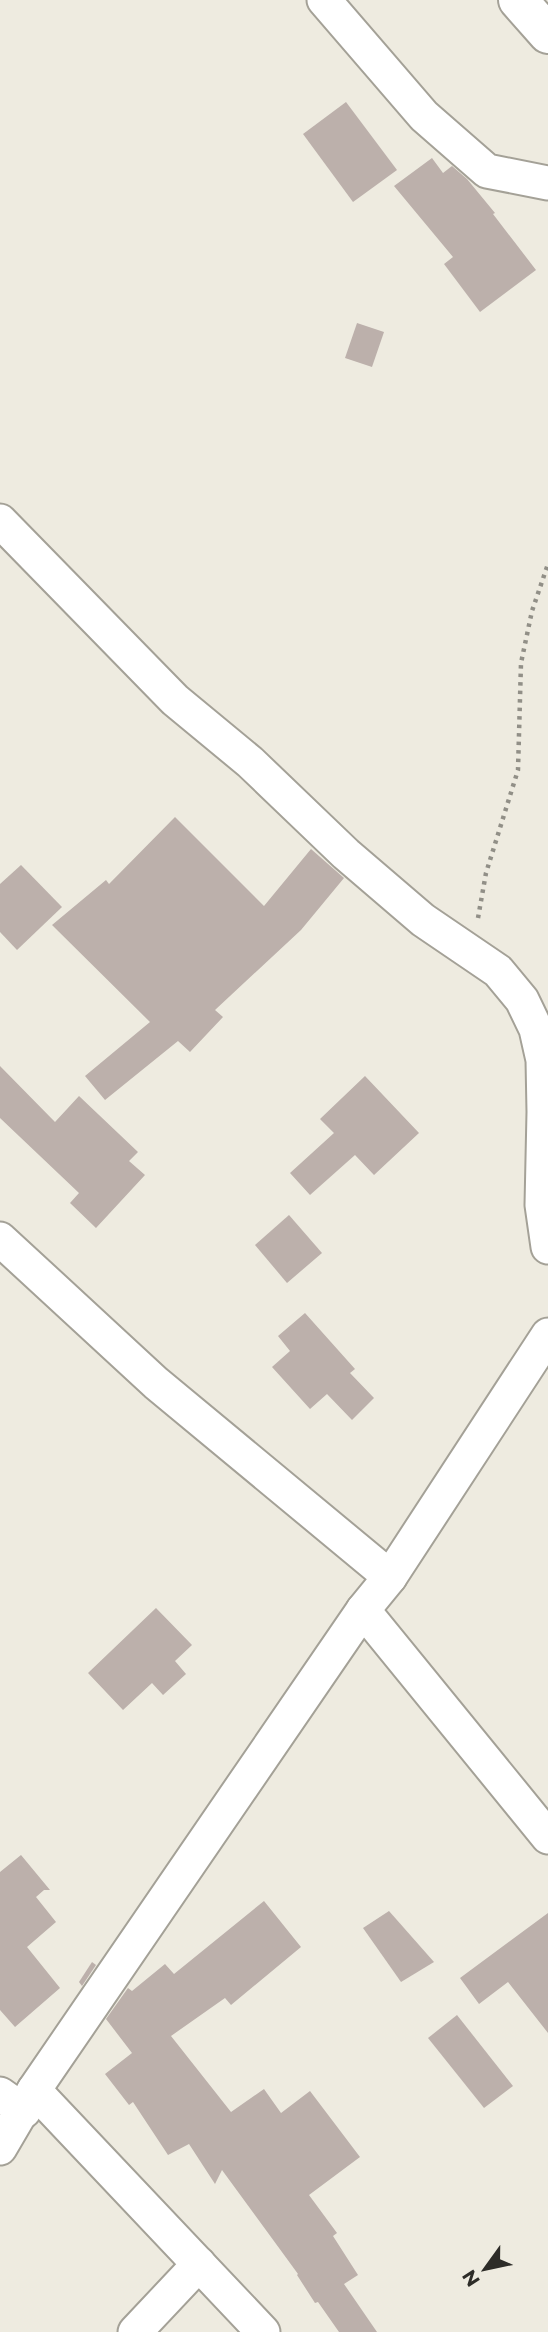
<svg xmlns="http://www.w3.org/2000/svg" width="548" height="2332" viewBox="0 0 548 2332" font-family="Montserrat,sans-serif">
<style>
.building{fill:#bcb0ab}
.lines{fill:none;stroke-linecap:round;stroke-linejoin:round}
.minor-casing{stroke:#a4a197;stroke-width:37}
.trunk-casing{stroke:#a4a197;stroke-width:42}
.path{stroke:#918f87;stroke-width:4.5;stroke-dasharray:3.5 5;stroke-linecap:butt}
.minor{stroke:#fff;stroke-width:33}
.trunk{stroke:#fff;stroke-width:38}
</style>
<rect width="100%" height="100%" fill="#eeebe0"/>
<!-- building -->
<g class="building">
<polygon points="346,102 397,170 353,202 303,134"/>
<polygon points="432,158 443,173 452,166 467,179 495,213 493,214 536,270 480,312 444,264 453,257 394,186"/>
<polygon points="357,323 384,332 372,367 345,358"/>
<polygon points="175,817 264,906 311,849 344,878 301,930 215,1010 223,1017 190,1052 178,1041 105,1100 85,1076 150,1022 52,925 106,880 109,884"/>
<polygon points="21,865 62,907 17,950 0,932 0,884"/>
<polygon points="0,1066 55,1122 79,1096 138,1152 129,1161 145,1175 96,1228 70,1203 79,1193 0,1118"/>
<polygon points="365,1076 419,1133 374,1175 355,1155 310,1195 290,1173 334,1133 320,1119"/>
<polygon points="289,1215 322,1253 287,1283 255,1245"/>
<polygon points="305,1313 355,1369 350,1373 374,1398 352,1420 327,1394 310,1409 272,1367 290,1351 278,1336"/>
<polygon points="156,1608 192,1645 175,1661 186,1674 163,1695 152,1683 123,1710 88,1673"/>
<polygon points="21,1855 50,1890 44,1890 36,1897 56,1922 27,1947 60,1988 15,2027 0,2010 0,1872"/>
<polygon points="264,1901 301,1947 231,2005 225,1998 171,2036 231,2112 264,2089 281,2113 310,2091 360,2157 309,2195 337,2233 333,2236 358,2275 344,2284 377,2332 339,2332 318,2302 315,2303 297,2275 298,2274 222,2170 215,2184 189,2144 168,2155 133,2102 129,2105 105,2074 132,2053 106,2019 128,1988 132,1991 165,1964 174,1974"/>
<polygon points="389,1911 434,1962 401,1982 363,1928"/>
<polygon points="548,1913 548,2033 508,1982 479,2004 460,1978"/>
<polygon points="92,1962 96,1965 82,1986 79,1982"/>
<polygon points="457,2015 513,2086 484,2108 428,2038"/>
</g>
<g class="lines">
<defs>
<g id="minor">
<polyline points="324,0 424,116 487,171 548,183"/>
<polyline points="0,521 175,700 250,762 346,854 423,920 498,971 522,1000 536,1029 543,1060 544,1112 542,1205 548,1247"/>
<polyline points="0,1239 156,1383 390,1577"/>
<polyline points="363,1610 548,1837"/>
<polyline points="34,2090 263,2332"/>
<polyline points="0,2094 24,2111"/>
<polyline points="0,2148 34,2090 363,1610 390,1577 548,1335"/>
<polyline points="135,2332 199,2264"/>
</g>
<polyline id="trunk" points="518,0 548,34"/>
</defs>
<!-- minor casing -->
<use href="#minor" class="minor-casing"/>
<!-- trunk casing -->
<use href="#trunk" class="trunk-casing"/>
<!-- path -->
<polyline class="path" points="478,918 486,873 518,770 521,663 532,611 548,564"/>
<!-- minor -->
<use href="#minor" class="minor"/>
<!-- trunk -->
<use href="#trunk" class="trunk"/>
</g>
<!-- north arrow -->
<g transform="translate(485 2269) rotate(237)" stroke="#eeebe0" stroke-width="5" paint-order="stroke">
<path d="M0-5L12 26L0 18L-12 26Z" fill="#2d2c28"/>
<text y="-10" font-size="19" font-weight="bold" text-anchor="middle" fill="#2d2c28">N</text>
</g>
</svg>
